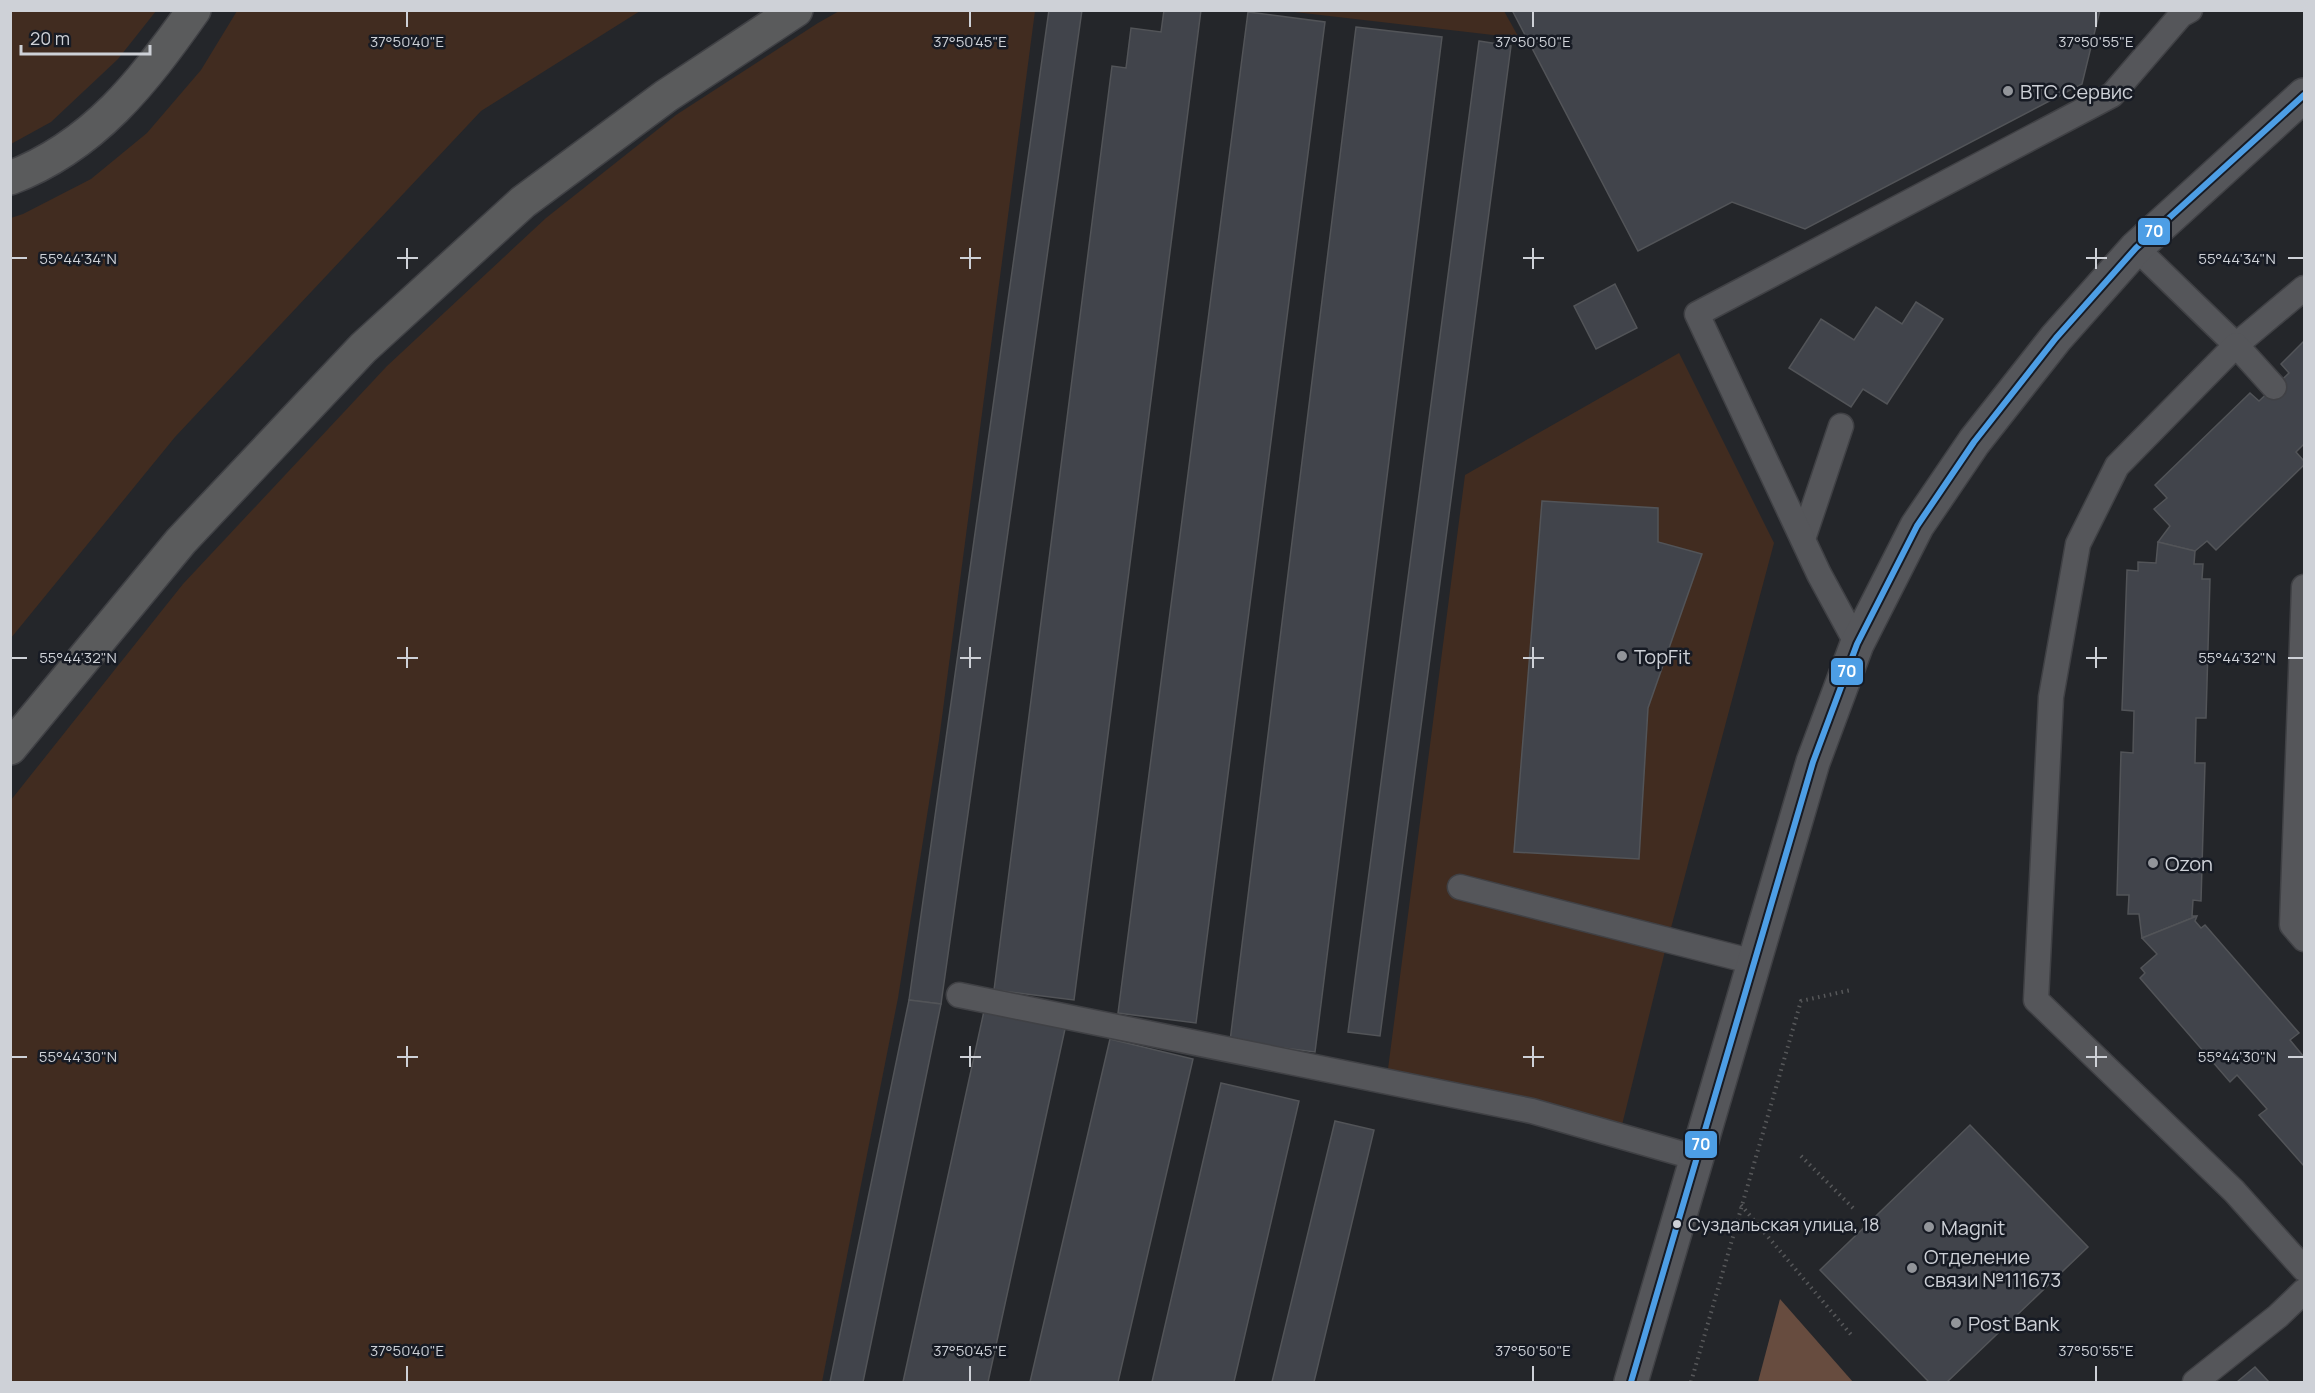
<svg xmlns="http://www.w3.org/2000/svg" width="2315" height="1393" viewBox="0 0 2315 1393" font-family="Manrope,sans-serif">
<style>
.green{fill:#412c20}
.forest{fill:#674c3f}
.building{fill:#41444b;stroke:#525458;stroke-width:1.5}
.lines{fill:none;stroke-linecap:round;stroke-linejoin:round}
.service-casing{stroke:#404145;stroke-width:27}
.tertiary-casing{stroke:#404145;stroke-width:36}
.secondary-casing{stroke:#404145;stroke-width:36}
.path{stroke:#57585a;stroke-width:4;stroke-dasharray:1.5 4.5;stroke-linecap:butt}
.service{stroke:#55565a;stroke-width:24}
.tertiary{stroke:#55565a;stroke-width:33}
.secondary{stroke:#5a5b5c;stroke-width:33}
.bus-1-casing{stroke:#171b24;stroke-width:10}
.bus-1{stroke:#4d9ee5;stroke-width:6}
.ticks{fill:none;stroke:#ced1d7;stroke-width:2}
.poi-dot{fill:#92959a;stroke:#171b24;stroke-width:2}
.bus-dot{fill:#ced1d7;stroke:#171b24;stroke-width:2}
.labels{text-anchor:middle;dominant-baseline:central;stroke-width:5;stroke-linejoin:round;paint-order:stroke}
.bus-label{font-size:18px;fill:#ced1d7;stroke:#171b24;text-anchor:start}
.poi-label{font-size:20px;fill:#ced1d7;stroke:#171b24;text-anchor:start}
.ticks-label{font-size:15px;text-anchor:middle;fill:#ced1d7;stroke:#171b24;stroke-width:5;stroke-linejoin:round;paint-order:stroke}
.line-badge{stroke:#171b24;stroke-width:2}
.badge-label{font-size:16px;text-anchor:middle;font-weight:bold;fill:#fff}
</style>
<rect width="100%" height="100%" fill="#24262a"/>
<!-- green -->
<g class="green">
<polygon points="11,10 156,10 156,11 118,59 51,122 11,144"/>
<polygon points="841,10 1035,11 939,740 898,998 822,1382 11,1382 11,800 183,584 387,366 546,218 676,115 818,23"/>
<polygon points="237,11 640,11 481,111 175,437 11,638 11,218 23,214 91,179 147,133 201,70"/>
<polygon points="1286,11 1504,11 1519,38"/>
<polygon points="1679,353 1774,543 1668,939 1622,1125 1388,1069 1465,475"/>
</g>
<!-- forest -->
<polygon class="forest" points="1780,1299 1853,1382 1758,1382"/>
<!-- building -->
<g class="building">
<polygon points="1049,10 1082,10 941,1004 909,1000"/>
<polygon points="1164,10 1201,10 1074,1000 994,990 1112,66 1126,68 1131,28 1161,32"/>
<polygon points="1512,10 2100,10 2082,84 1805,229 1732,202 1638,251"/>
<polygon points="1248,12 1325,22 1196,1023 1118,1013"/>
<polygon points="1356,27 1442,37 1315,1052 1230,1041"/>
<polygon points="1479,41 1511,46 1380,1036 1348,1032"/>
<polygon points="1615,284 1637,328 1596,349 1574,306"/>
<polygon points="1916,302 1943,319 1887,404 1863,389 1851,407 1789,368 1821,319 1854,340 1876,307 1902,324"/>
<polygon points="2304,341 2304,444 2296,452 2304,461 2304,465 2216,550 2207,541 2195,551 2158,542 2170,526 2154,509 2167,498 2155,485 2250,393 2259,401 2289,373 2281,364"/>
<polygon points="1542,501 1658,508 1658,542 1702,554 1648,708 1639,859 1514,852"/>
<polygon points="2158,542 2195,551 2194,564 2203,564 2202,579 2210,579 2206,718 2196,718 2195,763 2205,763 2201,901 2193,900 2192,916 2197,916 2142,938 2139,914 2128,914 2129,895 2117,895 2121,752 2133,753 2134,711 2122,710 2127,570 2138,571 2138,562 2156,563"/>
<polygon points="2197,916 2195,921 2201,928 2205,925 2299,1033 2290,1040 2304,1057 2304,1166 2259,1115 2267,1109 2237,1075 2230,1082 2140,978 2145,973 2141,968 2157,954 2142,938"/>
<polygon points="909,1000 941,1004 863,1382 830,1382"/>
<polygon points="984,1011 1065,1029 988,1382 903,1382"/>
<polygon points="1110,1039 1193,1059 1118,1382 1030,1382"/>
<polygon points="1221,1083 1299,1101 1234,1382 1152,1382"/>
<polygon points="1335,1121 1374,1130 1314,1382 1272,1382"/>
<polygon points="1970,1125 2088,1247 1947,1382 1929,1382 1820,1270"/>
<polygon points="2255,1367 2269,1382 2237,1382"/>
</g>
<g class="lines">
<defs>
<g id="service">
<polyline points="2136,248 2236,345 2304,288"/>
<polyline points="2274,387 2236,345 2117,466 2078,544 2051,697 2036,1000 2234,1191 2304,1269"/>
<polyline points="1803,539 1841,426"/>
<polyline points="2304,587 2292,925 2304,939"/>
<polyline points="1857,644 1819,574 1697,314 2112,95 2181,15 2190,10"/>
<polyline points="1460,887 1754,962"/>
<polyline points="959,995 1532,1111 1697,1158"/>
<polyline points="2195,1382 2278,1316 2304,1291"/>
</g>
<polyline id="tertiary" points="1631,1382 1813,762 1857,644 1917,526 1974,442 2056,338 2136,248 2304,95"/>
<g id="secondary">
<path d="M10,178C94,146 144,81 194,10"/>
<polyline points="10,748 181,541 363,348 523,202 666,96 796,10"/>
</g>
</defs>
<!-- service casing -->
<use href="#service" class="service-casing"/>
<!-- tertiary casing -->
<use href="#tertiary" class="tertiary-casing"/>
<!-- secondary casing -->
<use href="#secondary" class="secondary-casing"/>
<!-- path -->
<g class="path">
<polyline points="1801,1156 1855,1210"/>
<polyline points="1741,1205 1853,1337"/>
<polyline points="1691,1382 1801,1001 1851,990"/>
</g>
<!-- service -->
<use href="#service" class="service"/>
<!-- tertiary -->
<use href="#tertiary" class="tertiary"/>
<!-- secondary -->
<use href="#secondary" class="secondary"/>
<defs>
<polyline id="bus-1" points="1631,1382 1813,762 1857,644 1917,526 1974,442 2056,338 2136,248 2304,95"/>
</defs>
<!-- bus-1 casing -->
<use href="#bus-1" class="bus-1-casing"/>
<!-- bus-1 -->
<use href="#bus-1" class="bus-1"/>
</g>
<!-- ticks -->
<path class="ticks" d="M407,12V27M970,12V27M1533,12V27M2096,12V27M407,248V269M970,248V269M1533,248V269M2096,248V269M12,258H27M397,258H418M960,258H981M1523,258H1544M2086,258H2107M2288,258H2303M407,647V668M970,647V668M1533,647V668M2096,647V668M12,658H27M397,658H418M960,658H981M1523,658H1544M2086,658H2107M2288,658H2303M407,1046V1067M970,1046V1067M1533,1046V1067M2096,1046V1067M12,1057H27M397,1057H418M960,1057H981M1523,1057H1544M2086,1057H2107M2288,1057H2303M407,1366V1381M970,1366V1381M1533,1366V1381M2096,1366V1381"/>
<!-- markers -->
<g class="poi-dot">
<circle cx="2008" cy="91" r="6"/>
<circle cx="1622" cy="656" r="6"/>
<circle cx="2153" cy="863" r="6"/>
<circle cx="1929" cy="1227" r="6"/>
<circle cx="1912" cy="1268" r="6"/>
<circle cx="1956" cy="1323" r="6"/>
</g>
<circle class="bus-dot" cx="1677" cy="1224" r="5"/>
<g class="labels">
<!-- bus labels -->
<g class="bus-label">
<text x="1688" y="1224">Суздальская улица, 18</text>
</g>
<!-- poi labels -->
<g class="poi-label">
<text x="2020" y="91">ВТС Сервис</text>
<text x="1634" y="656">TopFit</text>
<text x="2165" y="863">Ozon</text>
<text x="1941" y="1227">Magnit</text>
<text x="1924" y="1256">Отделение<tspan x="1924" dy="23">связи №111673</tspan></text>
<text x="1968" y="1323">Post Bank</text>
</g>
</g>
<g class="ticks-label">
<text x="407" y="47">37°50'40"E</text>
<text x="970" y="47">37°50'45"E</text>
<text x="1533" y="47">37°50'50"E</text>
<text x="2096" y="47">37°50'55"E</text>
<text x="78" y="264">55°44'34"N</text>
<text x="2237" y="264">55°44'34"N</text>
<text x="78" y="663">55°44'32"N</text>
<text x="2237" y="663">55°44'32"N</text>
<text x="78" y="1062">55°44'30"N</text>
<text x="2237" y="1062">55°44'30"N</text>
<text x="407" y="1356">37°50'40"E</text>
<text x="970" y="1356">37°50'45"E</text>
<text x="1533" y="1356">37°50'50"E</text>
<text x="2096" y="1356">37°50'55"E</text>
</g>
<g class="line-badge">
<rect x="2137" y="217" width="34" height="29" rx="6" fill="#4d9ee5"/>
<rect x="1830" y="657" width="34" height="29" rx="6" fill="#4d9ee5"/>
<rect x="1684" y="1130" width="34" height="29" rx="6" fill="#4d9ee5"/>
</g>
<g class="badge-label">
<text x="2154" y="237">70</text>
<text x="1847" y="677">70</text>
<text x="1701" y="1150">70</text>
</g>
<!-- border -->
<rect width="2315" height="1393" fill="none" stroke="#ced1d7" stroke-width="24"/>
<!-- scale -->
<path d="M21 45v9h129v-9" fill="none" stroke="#ced1d7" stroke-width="3"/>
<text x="30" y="45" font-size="18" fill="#ced1d7" stroke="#171b24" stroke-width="4.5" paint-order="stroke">20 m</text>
</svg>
